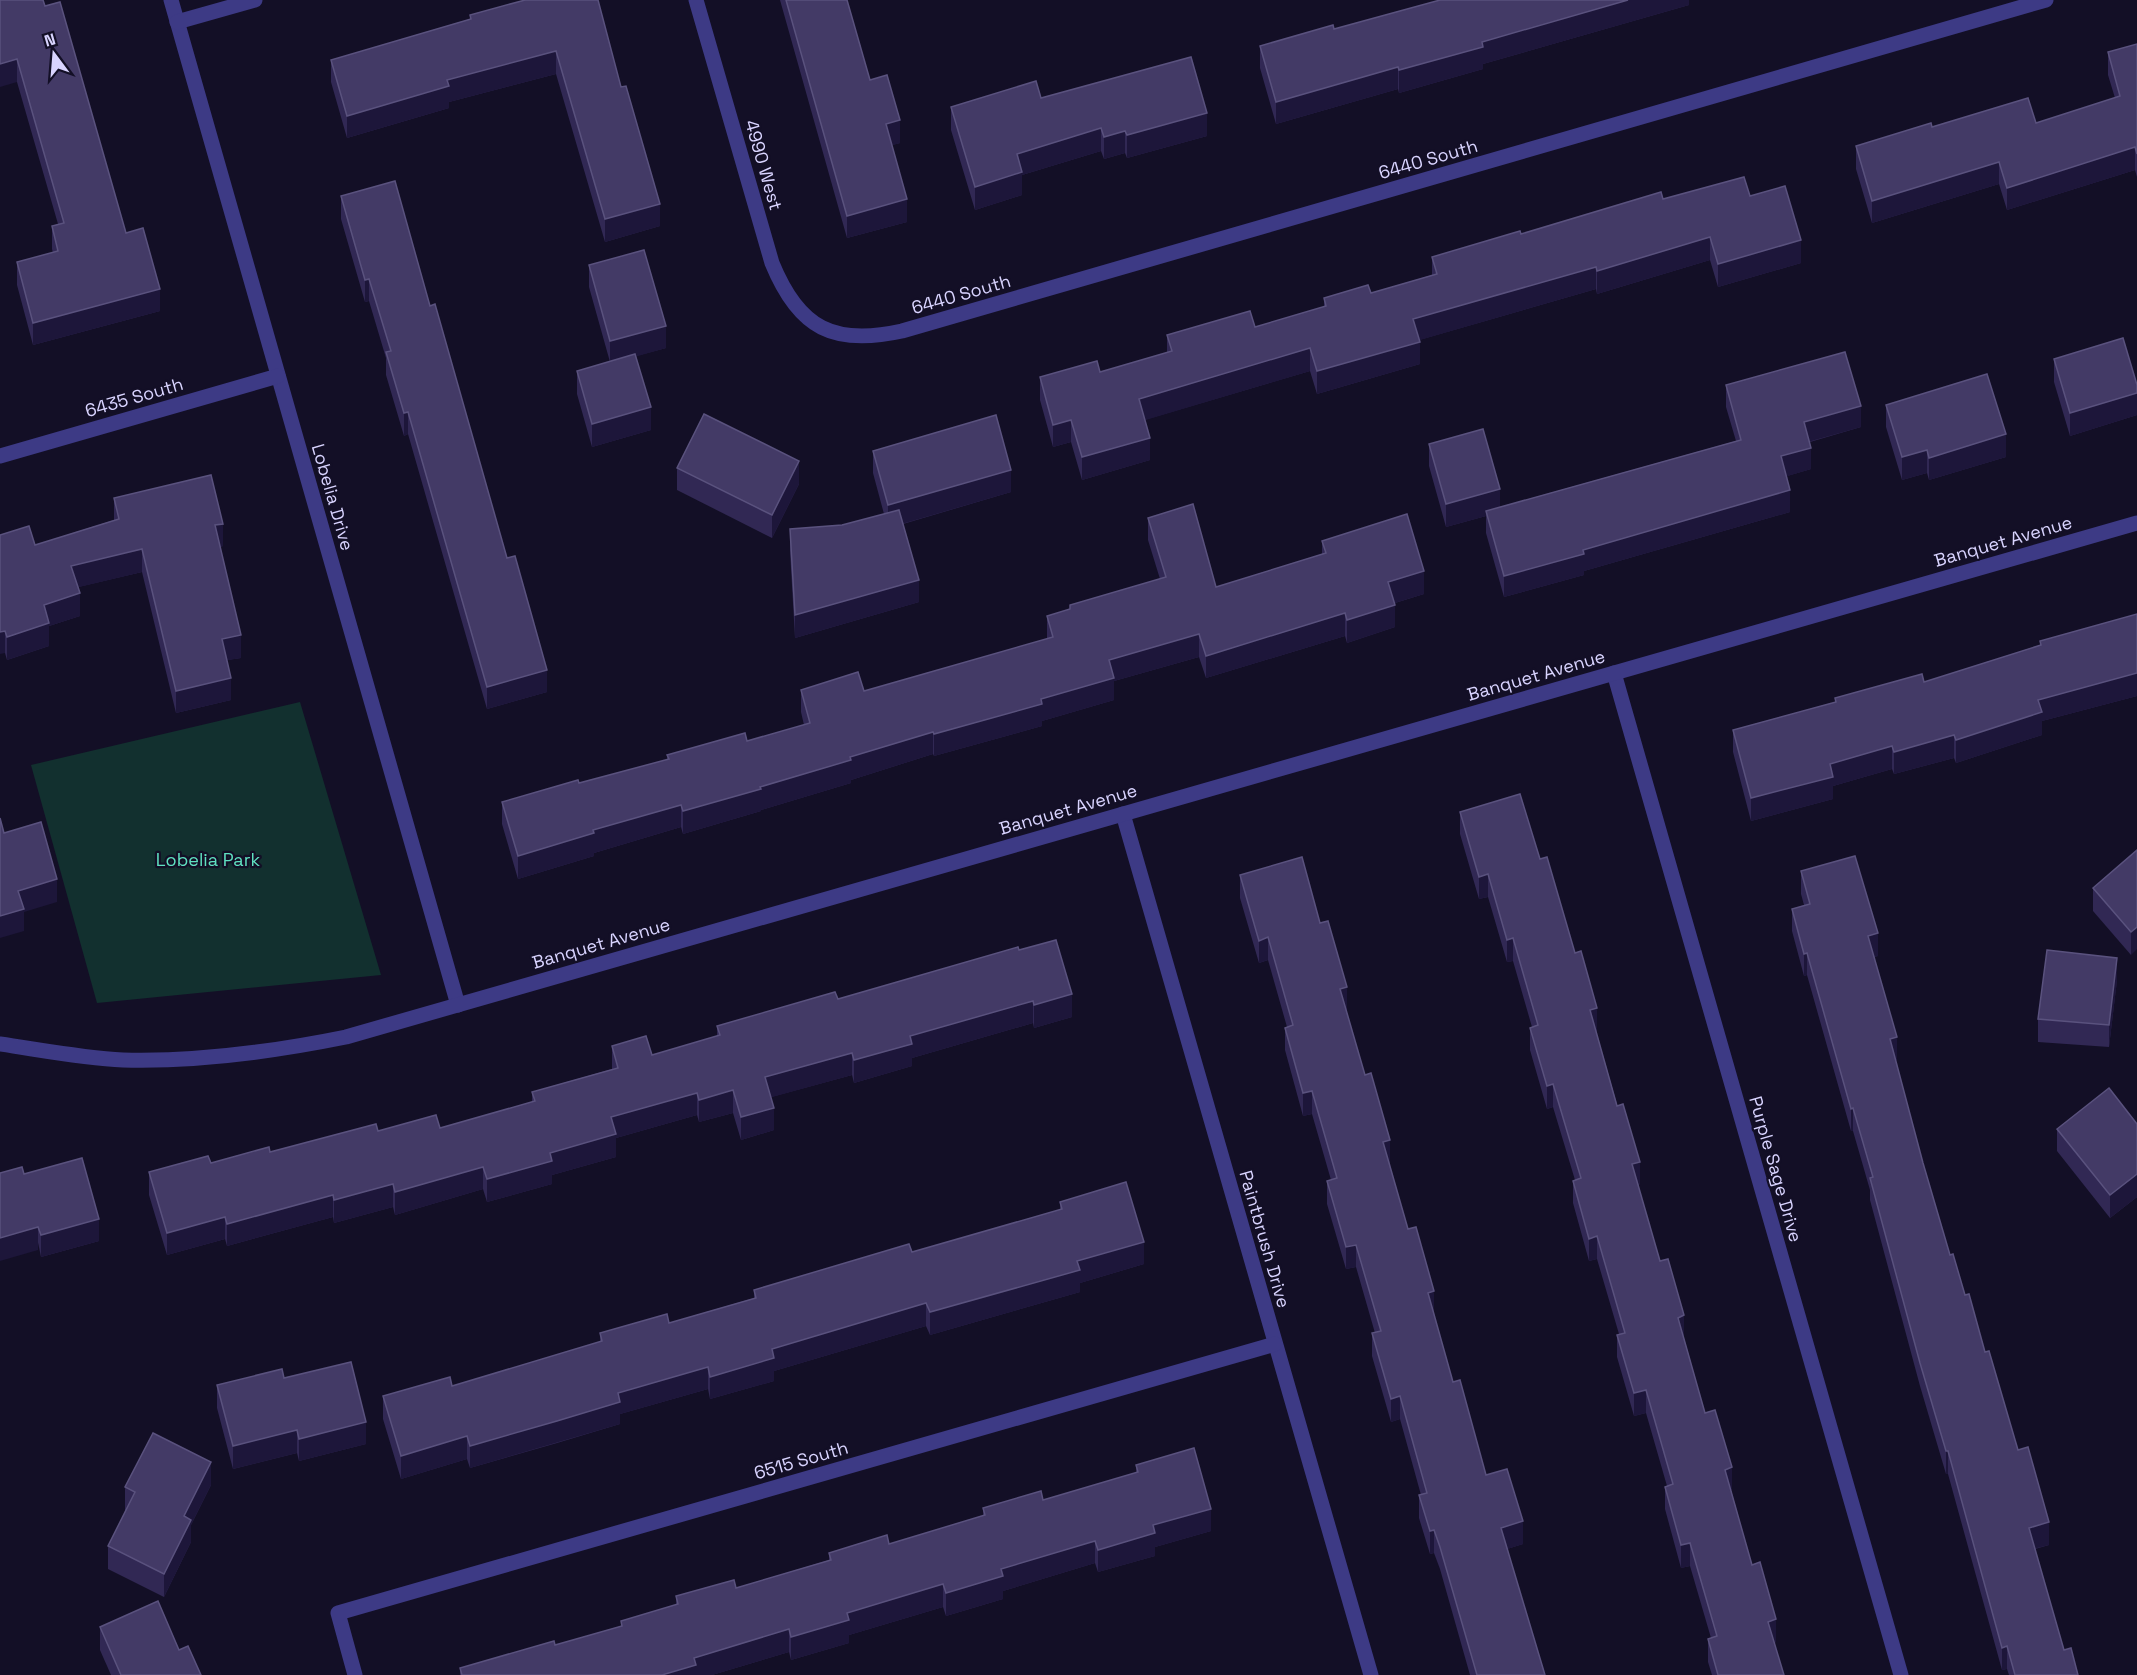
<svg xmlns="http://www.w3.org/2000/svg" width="2137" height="1675" viewBox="0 0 2137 1675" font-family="'Space Grotesk',sans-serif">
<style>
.green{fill:#12302f}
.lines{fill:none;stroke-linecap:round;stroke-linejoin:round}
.minor{stroke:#3d3a85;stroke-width:15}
.wall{fill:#312854}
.shaded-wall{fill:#1d163a}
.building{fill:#433a66;stroke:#5a527e;stroke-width:1.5}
.labels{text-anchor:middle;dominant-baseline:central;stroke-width:4.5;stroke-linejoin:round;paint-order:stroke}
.street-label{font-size:18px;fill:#d9d4ff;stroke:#130f26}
.park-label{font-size:18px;fill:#5fe0c0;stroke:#130f26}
</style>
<rect width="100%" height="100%" fill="#130f26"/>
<!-- green -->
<polygon class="green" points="300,702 381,975 97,1003 31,765"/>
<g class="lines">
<!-- minor -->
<g class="minor">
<polyline points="171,0 458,1005"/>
<path d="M696,0L772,263C799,329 834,346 902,331L2046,0"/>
<polyline points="177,22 255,0"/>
<polyline points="0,456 278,376"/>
<polyline points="1614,673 1901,1675"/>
<polyline points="1123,814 1371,1675"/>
<path d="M0,1044C41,1050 82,1058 123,1060C198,1062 272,1052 346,1037L2137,523"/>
<polyline points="355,1675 338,1613 1275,1344"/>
</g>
</g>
<!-- wall -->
<g class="wall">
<polygon points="0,0 126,233 160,311 33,345 17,285 17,262 53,253 52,249 52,226 58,224 17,82"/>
<polygon points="525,0 621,87 660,226 605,242 556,74 449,102 449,108 347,138 331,82 331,60 470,19 470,15"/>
<polygon points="780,0 847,0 870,80 900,143 892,145 907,222 847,238"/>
<polygon points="1689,0 1689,5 1483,64 1483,69 1399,93 1398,89 1276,124 1260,68 1260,46 1334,29"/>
<polygon points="2137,44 2137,177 2135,170 2007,210 1999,184 1872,223 1856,169 1856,146 1932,127 2036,123 2115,98 2108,75 2108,52"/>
<polygon points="1041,98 1207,136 1127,158 1125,153 1104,159 1101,151 1022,175 1022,195 975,210 951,130 951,107"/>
<polygon points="341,196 430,306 507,558 547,692 487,709 408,434 404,436 386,375 386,358 369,301 365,302 341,219"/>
<polygon points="1750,196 1801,263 1718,287 1710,260 1597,294 1596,289 1419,340 1420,364 1317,394 1310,371 1144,420 1150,460 1082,480 1071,442 1053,447 1040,400 1040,377 1100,372 1167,353 1167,335 1255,327 1324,307 1324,298 1371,293 1432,275 1432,257 1521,234 1663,199"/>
<polygon points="589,265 666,348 636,356 651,430 592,447 577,394 577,371 610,362 589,287"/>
<polygon points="2054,359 2137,385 2137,415 2070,436 2054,382"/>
<polygon points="1726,385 1861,427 1810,442 1811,469 1787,476 1790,512 1584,571 1584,575 1504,597 1486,533 1486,516 1446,527 1429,466 1429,444 1500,507 1736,441 1726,407"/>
<polygon points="1886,405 2006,457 1929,480 1927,473 1902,480 1886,427"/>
<polygon points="873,451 1011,492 903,524 919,602 795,638 790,551 790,529 842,525 884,514 873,473"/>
<polygon points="677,468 799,484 772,538 677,490"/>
<polygon points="114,498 223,546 220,547 241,658 227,660 231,700 176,713 142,572 78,587 80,616 49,626 49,646 7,660 5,653 0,535 35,545 114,520"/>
<polygon points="1148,518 1216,587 1322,554 1322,541 1424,594 1395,603 1395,627 1347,643 1345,636 1206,678 1199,657 1114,681 1114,700 1042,721 1042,726 934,756 933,754 851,780 851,783 761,810 761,811 683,834 681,827 594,853 594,856 518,879 502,824 502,802 579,783 667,760 667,755 747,741 804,725 801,712 801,690 864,691 1047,639 1047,616 1070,609 1070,605 1160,579 1148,540"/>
<polygon points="2137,614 2137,696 2042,721 2042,735 1956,763 1954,758 1894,774 1892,769 1833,786 1833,799 1751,821 1733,752 1733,730 1835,702 1835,698 1924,682 2040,645 2040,641"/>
<polygon points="1460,812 1540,859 1597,1031 1596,1031 1640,1184 1638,1185 1660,1261 1684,1338 1705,1413 1732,1490 1731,1490 1752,1565 1776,1642 1774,1643 1784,1675 1712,1675 1708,1662 1708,1639 1711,1638 1690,1566 1681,1568 1665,1509 1665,1487 1667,1486 1646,1413 1634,1416 1617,1357 1617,1335 1619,1334 1597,1259 1589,1261 1573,1203 1573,1181 1575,1180 1553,1107 1547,1109 1530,1050 1530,1028 1532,1027 1513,961 1507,962 1488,897 1479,899 1460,834"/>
<polygon points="2137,850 2131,955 2093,911 2093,888"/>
<polygon points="1801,871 1878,956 1874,957 1897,1060 1895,1060 1923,1163 1950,1255 1985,1352 2049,1545 2035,1549 2064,1650 2078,1675 2009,1675 2007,1669 2002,1670 1948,1474 1946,1474 1920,1386 1870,1200 1870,1190 1853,1131 1851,1131 1807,975 1804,976 1792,931 1792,909 1804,905 1801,894"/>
<polygon points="1240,875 1320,923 1347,1010 1346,1010 1390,1163 1389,1163 1408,1229 1434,1314 1453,1382 1486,1475 1523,1544 1507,1549 1545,1675 1470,1675 1440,1569 1434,1553 1430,1554 1419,1518 1419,1495 1421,1495 1400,1419 1391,1422 1372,1356 1372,1333 1375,1333 1356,1267 1346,1269 1327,1204 1327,1181 1331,1180 1312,1114 1303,1116 1285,1050 1285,1028 1287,1027 1268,960 1259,963 1240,898"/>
<polygon points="1019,950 1072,1017 1034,1028 1033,1023 912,1058 912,1066 854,1083 852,1075 771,1097 774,1130 741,1140 733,1113 699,1122 697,1115 616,1138 616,1157 552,1175 552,1184 487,1202 483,1189 395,1215 393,1207 334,1223 333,1217 227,1246 225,1239 167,1255 149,1195 149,1172 211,1163 378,1131 440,1128 532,1102 532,1092 612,1069 612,1046 652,1055 717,1036 717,1026 838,999"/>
<polygon points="2117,980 2109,1047 2038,1042 2038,1019"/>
<polygon points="2137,1124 2137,1197 2110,1218 2057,1151 2057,1129"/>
<polygon points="24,1174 99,1241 41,1257"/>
<polygon points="1060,1202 1144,1264 1080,1283 1080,1292 930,1335 926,1326 774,1371 774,1381 710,1399 708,1389 620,1414 620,1424 557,1443 470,1468 467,1459 401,1479 383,1419 383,1396 452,1386 600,1342 600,1333 669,1323 754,1298 754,1290 912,1252 1060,1210"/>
<polygon points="284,1378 366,1444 299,1461 297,1453 233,1469 217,1408 217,1385"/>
<polygon points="1136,1465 1211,1531 1155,1547 1155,1556 1098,1572 1095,1563 1003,1591 1003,1599 946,1616 943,1607 849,1635 849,1643 791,1660 789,1652 712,1675 460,1675 460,1668 555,1645 621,1626 621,1621 676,1605 676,1596 736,1588 829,1560 829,1553 889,1544 983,1516 983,1508 1043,1500 1136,1473"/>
<polygon points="211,1485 191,1525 191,1542 164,1597 108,1569 108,1546 126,1510 125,1510 125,1487"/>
<polygon points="100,1627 179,1650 201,1675 111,1675 100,1650"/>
</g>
<!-- shaded-wall -->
<g class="shaded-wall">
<polygon points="1628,0 1689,0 1689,5 1483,64 1483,69 1399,93 1399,70 1482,42"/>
<polygon points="556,51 556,74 449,102 449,108 347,138 347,116 447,80"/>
<polygon points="17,59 17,82 0,87 0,64"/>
<polygon points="1398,67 1398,89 1276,124 1276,102"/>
<polygon points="1207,113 1207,136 1127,158 1127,135"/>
<polygon points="900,120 900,143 886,147 886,124"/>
<polygon points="1101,128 1101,151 1022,175 1022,195 975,210 975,187 1017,154"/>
<polygon points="1125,131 1125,153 1104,159 1104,137"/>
<polygon points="2135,147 2135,170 2007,210 2007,188"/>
<polygon points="1999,162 1999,184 1872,223 1872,201"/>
<polygon points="907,199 907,222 847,238 847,216"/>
<polygon points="660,204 660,226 605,242 605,219"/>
<polygon points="1710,237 1710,260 1597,294 1597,271"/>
<polygon points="1801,240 1801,263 1718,287 1718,264"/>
<polygon points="1596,267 1596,289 1413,342 1413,319"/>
<polygon points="369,279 369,301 365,302 365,280"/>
<polygon points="160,289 160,311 33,345 33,323"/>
<polygon points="666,326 666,348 610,364 610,341"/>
<polygon points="1420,342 1420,364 1317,394 1317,371"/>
<polygon points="1310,348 1310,371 1139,422 1139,399"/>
<polygon points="2137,393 2137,415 2070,436 2070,413"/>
<polygon points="1861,406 1861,427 1804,443 1804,422"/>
<polygon points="651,407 651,430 592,447 592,424"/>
<polygon points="408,412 408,434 404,436 404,413"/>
<polygon points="1071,420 1071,442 1053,447 1053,425"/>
<polygon points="2006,434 2006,457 1929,480 1929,458"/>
<polygon points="1150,438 1150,460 1082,480 1082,457"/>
<polygon points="1811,448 1811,469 1781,478 1781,456"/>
<polygon points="1927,450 1927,473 1902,480 1902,457"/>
<polygon points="799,461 799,484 772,538 772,515"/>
<polygon points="1011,470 1011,492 888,528 888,505"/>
<polygon points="1500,489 1500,512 1486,511 1486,516 1446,527 1446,504"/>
<polygon points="1790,490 1790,512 1584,571 1584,575 1504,597 1504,576 1583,550"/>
<polygon points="223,524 223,546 215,548 215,525"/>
<polygon points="142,549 142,572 71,589 71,566"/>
<polygon points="1424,571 1424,594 1388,605 1388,582"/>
<polygon points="919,580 919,602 795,638 795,615"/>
<polygon points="80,593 80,616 49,626 49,646 7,660 7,637 44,605"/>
<polygon points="1395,605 1395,627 1347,643 1347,620"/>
<polygon points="1345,613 1345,636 1206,678 1206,656"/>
<polygon points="5,631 5,653 0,654 0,632"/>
<polygon points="1199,634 1199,657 1114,681 1114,700 1042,721 1042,726 934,756 934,734 1041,699 1109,660"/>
<polygon points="241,635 241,658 222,661 222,639"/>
<polygon points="547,670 547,692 487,709 487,687"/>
<polygon points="2137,673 2137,696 2042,721 2042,735 1956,763 1956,740 2038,700"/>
<polygon points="231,678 231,700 176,713 176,691"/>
<polygon points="933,732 933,754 851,780 851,783 761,810 761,811 683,834 683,811 760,787 850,757"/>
<polygon points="1954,735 1954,758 1894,774 1894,752"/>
<polygon points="1892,746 1892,769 1833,786 1833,799 1751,821 1751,798 1830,764"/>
<polygon points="681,805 681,827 594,853 594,856 518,879 518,856 593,830"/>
<polygon points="1488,874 1488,897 1479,899 1479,877"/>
<polygon points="57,879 57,902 24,912 24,931 0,938 0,916 18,891"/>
<polygon points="2137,927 2137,949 2131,955 2131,932"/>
<polygon points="1878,933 1878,956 1868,958 1868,936"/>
<polygon points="1268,937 1268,960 1259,963 1259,941"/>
<polygon points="1513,938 1513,961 1507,962 1507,940"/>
<polygon points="1807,953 1807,975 1804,976 1804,954"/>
<polygon points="2117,958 2117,980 2109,1047 2109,1025"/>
<polygon points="1347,987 1347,1010 1340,1012 1340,989"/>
<polygon points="1072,994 1072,1017 1034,1028 1034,1005"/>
<polygon points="1033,1001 1033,1023 912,1058 912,1066 854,1083 854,1060 910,1036"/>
<polygon points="1597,1008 1597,1031 1590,1033 1590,1010"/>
<polygon points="1897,1037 1897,1060 1890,1062 1890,1039"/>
<polygon points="852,1053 852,1075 765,1099 765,1077"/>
<polygon points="1553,1084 1553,1107 1547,1109 1547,1086"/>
<polygon points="733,1090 733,1113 699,1122 699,1100"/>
<polygon points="1312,1091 1312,1114 1303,1116 1303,1093"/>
<polygon points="697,1093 697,1115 616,1138 616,1157 552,1175 552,1184 487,1202 487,1179 550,1153 611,1117"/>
<polygon points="774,1108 774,1130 741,1140 741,1117"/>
<polygon points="1853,1108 1853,1131 1851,1131 1851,1109"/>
<polygon points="1390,1140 1390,1163 1383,1165 1383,1142"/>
<polygon points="1640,1162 1640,1184 1632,1186 1632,1164"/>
<polygon points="483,1167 483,1189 395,1215 395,1192"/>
<polygon points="2137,1174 2137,1197 2110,1218 2110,1195"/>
<polygon points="393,1184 393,1207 334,1223 334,1200"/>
<polygon points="333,1195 333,1217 227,1246 227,1224"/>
<polygon points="225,1217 225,1239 167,1255 167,1233"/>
<polygon points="99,1219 99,1241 41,1257 41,1235"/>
<polygon points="38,1227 38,1250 0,1261 0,1238"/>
<polygon points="1597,1236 1597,1259 1589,1261 1589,1239"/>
<polygon points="1144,1242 1144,1264 1080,1283 1080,1292 930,1335 930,1312 1077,1261"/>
<polygon points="1356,1245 1356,1267 1346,1269 1346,1247"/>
<polygon points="1434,1291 1434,1314 1428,1293"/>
<polygon points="926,1303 926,1326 774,1371 774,1381 710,1399 710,1377 772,1349"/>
<polygon points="1684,1315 1684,1338 1678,1318"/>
<polygon points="708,1367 708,1389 620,1414 620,1424 470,1468 470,1446 618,1393"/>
<polygon points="1646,1390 1646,1413 1634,1416 1634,1393"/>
<polygon points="1400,1396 1400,1419 1391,1422 1391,1399"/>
<polygon points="366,1422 366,1444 299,1461 299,1439"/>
<polygon points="297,1430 297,1453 233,1469 233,1446"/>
<polygon points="467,1436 467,1459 401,1479 401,1456"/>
<rect x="1946" y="1451" width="2" height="23"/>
<polygon points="211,1462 211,1485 191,1525 191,1542 164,1597 164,1574 184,1516"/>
<polygon points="1732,1467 1732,1490 1725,1493 1725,1470"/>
<polygon points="1211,1509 1211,1531 1155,1547 1155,1556 1098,1572 1098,1550 1153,1525"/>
<polygon points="1523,1521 1523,1544 1501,1551 1501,1528"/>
<polygon points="2049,1522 2049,1545 2029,1550 2029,1528"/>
<polygon points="1434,1530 1434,1553 1430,1554 1430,1531"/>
<polygon points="1095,1541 1095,1563 1003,1591 1003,1599 946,1616 946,1593 1001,1569"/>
<polygon points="1690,1543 1690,1566 1681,1568 1681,1545"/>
<polygon points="943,1584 943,1607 849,1635 849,1643 791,1660 791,1637 847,1613"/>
<polygon points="1776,1619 1776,1642 1768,1645 1768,1622"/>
<polygon points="789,1629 789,1652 712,1675 662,1675 694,1658"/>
<polygon points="2007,1646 2007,1669 2002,1670 2002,1648"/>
</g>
<!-- building -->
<g class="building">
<polygon points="0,0 43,0 45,6 60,2 126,233 143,228 160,289 33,323 17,262 58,251 52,226 64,223 17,59 0,64"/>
<polygon points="525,0 598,0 621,87 626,86 660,204 605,219 556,51 447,80 449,86 347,116 331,60 471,19 470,15"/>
<polygon points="786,0 847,0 870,80 887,75 900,120 886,124 907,199 847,216"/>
<polygon points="1440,0 1628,0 1482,42 1483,47 1399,70 1398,67 1276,102 1260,46 1333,25 1334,29"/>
<polygon points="2137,44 2137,154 2135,147 2007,188 1999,162 1872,201 1856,146 1931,123 1932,127 2028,98 2036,123 2120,96 2108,52"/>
<polygon points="1191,57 1207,113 1127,135 1125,131 1104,137 1101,128 1017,154 1022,172 975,187 951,107 1036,81 1041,98"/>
<polygon points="1744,177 1750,196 1785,186 1801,240 1718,264 1710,237 1597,271 1596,267 1413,319 1420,342 1317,371 1310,348 1139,399 1150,438 1082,457 1071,420 1053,425 1040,377 1097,361 1100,372 1172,351 1167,335 1250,311 1255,327 1326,306 1324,298 1368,285 1371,293 1437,274 1432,257 1520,231 1521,234 1661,192 1663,199"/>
<polygon points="395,181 430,306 435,304 507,558 515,556 547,670 487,687 408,412 404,413 386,352 391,351 369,279 365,280 341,196"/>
<polygon points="644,250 666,326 610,341 589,265"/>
<polygon points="2123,338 2137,385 2137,393 2070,413 2054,359"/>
<polygon points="1845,352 1861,406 1804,422 1811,448 1781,456 1790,490 1583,550 1584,554 1504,576 1486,511 1741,440 1726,385"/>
<polygon points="635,354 651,407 592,424 577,371"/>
<polygon points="1987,374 2006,434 1929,458 1927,450 1902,457 1886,405"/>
<polygon points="704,414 799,461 772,515 677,468"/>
<polygon points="996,415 1011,470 888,505 873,451"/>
<polygon points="1483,429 1500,489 1446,504 1429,444"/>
<polygon points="211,475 223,524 215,525 241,635 222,639 231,678 176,691 142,549 71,566 80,593 44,605 49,623 7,637 5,631 0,632 0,535 29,526 35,545 119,519 114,498"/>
<polygon points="1193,504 1216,587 1326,553 1322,541 1407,514 1424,571 1388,582 1395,605 1347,620 1345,613 1206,656 1199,634 1109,660 1114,678 1041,699 1042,704 934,734 933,732 850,757 851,760 760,787 761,789 683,811 681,805 593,830 594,833 518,856 502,802 578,780 579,783 669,759 667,755 745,733 747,741 810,723 801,690 858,672 864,691 1053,637 1047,616 1070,609 1070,605 1166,577 1148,518"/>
<polygon points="899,510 919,580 795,615 790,529 842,525"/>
<polygon points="2137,614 2137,673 2038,700 2042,712 1956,740 1954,735 1894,752 1892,746 1830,764 1833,777 1751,798 1733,730 1836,702 1835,698 1922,674 1924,682 2041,645 2040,641"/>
<polygon points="1520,794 1540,859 1547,857 1575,953 1581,951 1597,1008 1590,1010 1617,1106 1623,1104 1640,1162 1632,1164 1660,1261 1668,1259 1684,1315 1678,1318 1705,1413 1715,1410 1732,1467 1725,1470 1752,1565 1760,1562 1776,1619 1768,1622 1784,1675 1718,1675 1708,1639 1717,1636 1690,1543 1681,1545 1665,1487 1673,1484 1646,1390 1634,1393 1617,1335 1625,1333 1597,1236 1589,1239 1573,1181 1581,1178 1553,1084 1547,1086 1530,1028 1538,1025 1513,938 1507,940 1488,874 1479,877 1460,812"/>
<polygon points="0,818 4,833 41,822 57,879 18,891 24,909 0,916"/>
<polygon points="2137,850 2137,927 2131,932 2093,888"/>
<polygon points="1855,856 1878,933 1868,936 1897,1037 1890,1039 1923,1163 1950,1255 1953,1254 1965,1295 1969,1294 1985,1352 1989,1351 2018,1450 2028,1447 2049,1522 2029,1528 2064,1650 2071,1648 2078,1675 2015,1675 2007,1646 2002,1648 1948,1451 1946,1451 1920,1363 1870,1178 1873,1177 1853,1108 1851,1109 1807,953 1804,954 1792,909 1810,904 1801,871"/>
<polygon points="1302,857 1320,923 1328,921 1347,987 1340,989 1365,1075 1371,1073 1390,1140 1383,1142 1408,1229 1416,1227 1434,1291 1428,1293 1453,1382 1460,1380 1486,1475 1507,1469 1523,1521 1501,1528 1545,1675 1477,1675 1440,1547 1434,1530 1430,1531 1419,1495 1427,1493 1400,1396 1391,1399 1372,1333 1381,1331 1356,1245 1346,1247 1327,1181 1337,1178 1312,1091 1303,1093 1285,1028 1293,1025 1268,937 1259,941 1240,875"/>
<polygon points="1056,940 1072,994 1034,1005 1033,1001 910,1036 912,1044 854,1060 852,1053 765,1077 774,1108 741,1117 733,1090 699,1100 697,1093 611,1117 616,1134 550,1153 552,1161 487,1179 483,1167 395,1192 393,1184 334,1200 333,1195 227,1224 225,1217 167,1233 149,1172 208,1156 211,1163 269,1147 270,1152 376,1124 378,1131 436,1115 440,1128 535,1101 532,1092 618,1068 612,1046 646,1036 652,1055 720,1035 717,1026 835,992 838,999 1018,947 1019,950"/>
<polygon points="2047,950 2117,958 2109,1025 2038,1019"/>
<polygon points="2109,1088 2137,1124 2137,1174 2110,1195 2057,1129"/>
<polygon points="82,1158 99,1219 41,1235 38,1227 0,1238 0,1173 22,1167 24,1174"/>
<polygon points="1126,1182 1144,1242 1077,1261 1080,1270 930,1312 926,1303 772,1349 774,1358 710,1377 708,1367 618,1393 620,1402 557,1421 470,1446 467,1436 401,1456 383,1396 450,1377 452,1386 602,1341 600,1333 667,1314 669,1323 756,1298 754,1290 909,1244 912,1252 1062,1209 1060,1202"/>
<polygon points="351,1362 366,1422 299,1439 297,1430 233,1446 217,1385 282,1369 284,1378"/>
<polygon points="153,1433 211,1462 184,1516 191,1520 164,1574 108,1546 135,1492 125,1487"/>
<polygon points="1194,1448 1211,1509 1153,1525 1155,1533 1098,1550 1095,1541 1001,1569 1003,1576 946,1593 943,1584 847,1613 849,1620 791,1637 789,1629 694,1658 696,1665 662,1675 462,1675 460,1668 554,1641 555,1645 622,1626 621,1621 678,1604 676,1596 734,1580 736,1588 831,1560 829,1553 887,1535 889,1544 985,1515 983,1508 1041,1491 1043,1500 1138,1472 1136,1465"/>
<polygon points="158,1601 179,1650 188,1646 201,1675 121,1675 100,1627"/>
</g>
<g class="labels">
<!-- street labels -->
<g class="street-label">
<text transform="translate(1428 159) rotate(-16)">6440 South</text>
<text transform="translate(764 165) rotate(74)">4990 West</text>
<text transform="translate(961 294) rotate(-16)">6440 South</text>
<text transform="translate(134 397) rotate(-16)">6435 South</text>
<text transform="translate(333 497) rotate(74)">Lobelia Drive</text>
<text transform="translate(2003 541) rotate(-16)">Banquet Avenue</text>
<text transform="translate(1536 675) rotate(-16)">Banquet Avenue</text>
<text transform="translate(1068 809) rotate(-16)">Banquet Avenue</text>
<text transform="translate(601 943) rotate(-16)">Banquet Avenue</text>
<text transform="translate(1776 1169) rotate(74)">Purple Sage Drive</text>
<text transform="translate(1265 1239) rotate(74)">Paintbrush Drive</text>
<text transform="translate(801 1460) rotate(-16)">6515 South</text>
</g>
<!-- park labels -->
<g class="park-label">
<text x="208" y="859">Lobelia Park</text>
</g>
</g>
<!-- north arrow -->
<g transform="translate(54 54) rotate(344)" stroke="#130f26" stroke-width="4.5" paint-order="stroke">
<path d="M0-4.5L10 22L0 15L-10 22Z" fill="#d9d4ff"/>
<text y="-9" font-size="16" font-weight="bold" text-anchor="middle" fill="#d9d4ff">N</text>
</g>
</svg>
